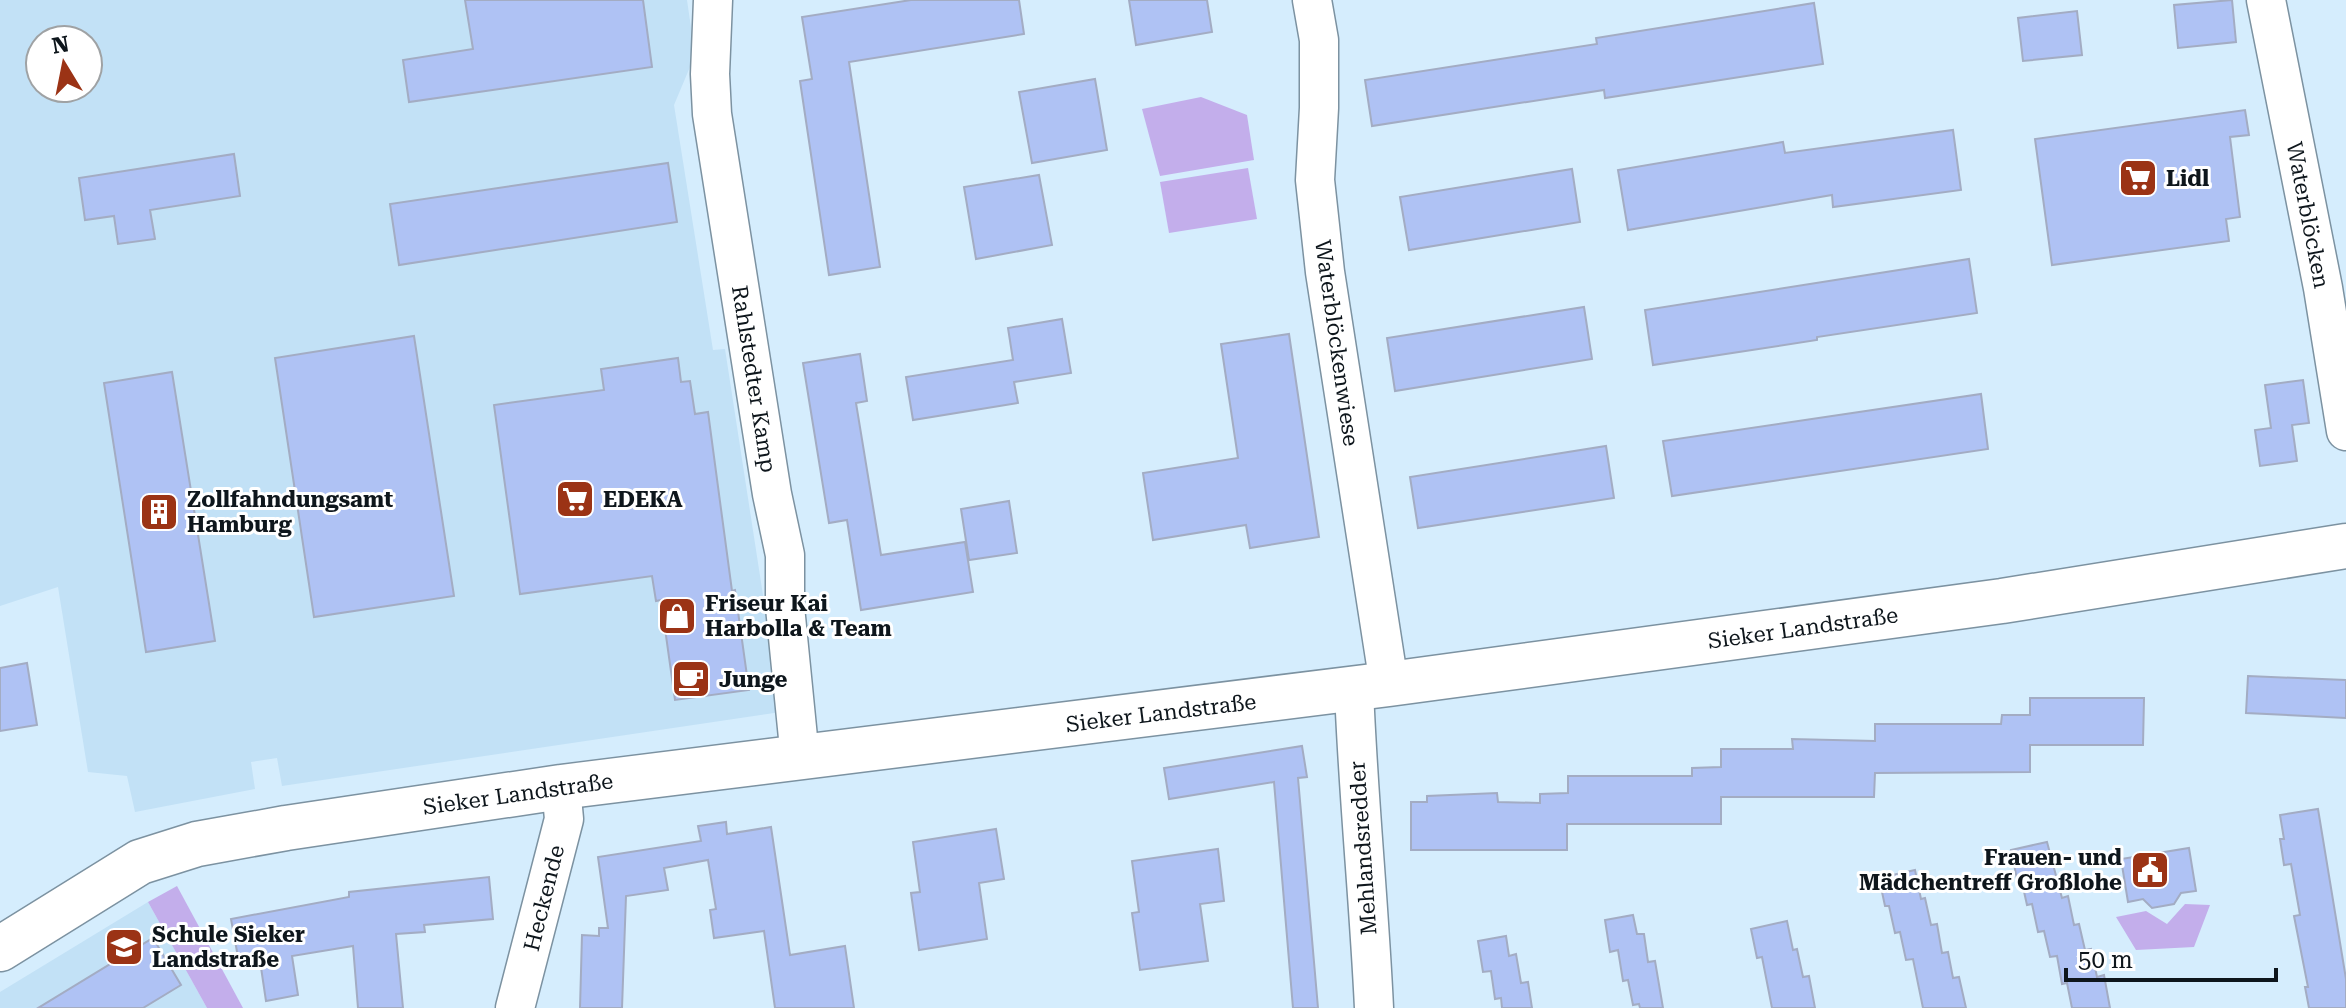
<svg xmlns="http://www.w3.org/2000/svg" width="2346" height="1008" viewBox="0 0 2346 1008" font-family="'Roboto Serif',serif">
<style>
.built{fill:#c2e1f6;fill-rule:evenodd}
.green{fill:#c3aeeb}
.building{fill:#afc2f4;stroke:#a3acc3;stroke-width:2}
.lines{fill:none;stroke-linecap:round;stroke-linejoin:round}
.minor-casing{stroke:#7c92a1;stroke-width:41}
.major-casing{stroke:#7c92a1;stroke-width:47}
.minor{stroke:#fff;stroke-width:38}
.major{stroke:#fff;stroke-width:44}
.labels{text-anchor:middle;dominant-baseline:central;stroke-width:6;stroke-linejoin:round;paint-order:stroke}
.poi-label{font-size:22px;font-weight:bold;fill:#0e161c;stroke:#fff;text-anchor:start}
.street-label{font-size:22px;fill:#0e161c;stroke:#fff}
</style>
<rect width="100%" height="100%" fill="#d5edfd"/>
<!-- built -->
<g class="built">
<path d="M0,0H687L695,55L674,105L713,350L725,349L781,712L282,786L277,758L251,762L255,789L135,812L127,776L88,772L58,587L0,606ZM40,40H88V88H40Z"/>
<polygon points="148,902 207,1008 0,1008 0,992"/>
</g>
<!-- green -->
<g class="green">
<polygon points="1201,97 1247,115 1254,160 1160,176 1142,109"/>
<polygon points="1248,168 1257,219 1169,233 1160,182"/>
<polygon points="177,886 243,1008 207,1008 148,902"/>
<polygon points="2185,904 2210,905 2194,947 2136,950 2116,917 2146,911 2167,924"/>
</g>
<!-- building -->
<g class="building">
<polygon points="465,0 643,0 652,67 409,102 403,60 473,49"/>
<polygon points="911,0 1019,0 1024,34 849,62 880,267 829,275 800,81 812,79 802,17"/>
<polygon points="1129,0 1207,0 1212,32 1136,45"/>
<polygon points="2232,0 2236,42 2178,48 2174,5"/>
<polygon points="1814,3 1823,64 1605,98 1604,90 1372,126 1365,80 1597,44 1596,38"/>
<polygon points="2077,11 2082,55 2023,61 2018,18"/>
<polygon points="1095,79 1107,150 1032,163 1019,92"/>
<polygon points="2245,110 2249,135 2230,137 2240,217 2226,219 2229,241 2052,265 2035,139"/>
<polygon points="1953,130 1961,190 1833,207 1832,195 1628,230 1618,170 1783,142 1785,153"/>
<polygon points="234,154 240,196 150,210 155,239 118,244 114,216 85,220 79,178"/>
<polygon points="668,163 677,222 399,265 390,204"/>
<polygon points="1572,169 1580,222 1409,250 1400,197"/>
<polygon points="1039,175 1052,245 976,259 964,187"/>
<polygon points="1969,259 1977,313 1817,337 1817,340 1653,365 1645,310"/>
<polygon points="1584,307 1592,359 1395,391 1387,338"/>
<polygon points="1062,319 1071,373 1014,382 1018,403 913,420 906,377 1013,360 1008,328"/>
<polygon points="1289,334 1319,537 1250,548 1246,525 1153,540 1143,473 1238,458 1221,344"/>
<polygon points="414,336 454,596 314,617 275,358"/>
<polygon points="860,354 867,401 856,403 881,555 965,542 973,592 861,610 847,520 829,523 803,363"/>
<polygon points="678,358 681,382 690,381 695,414 708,412 732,591 735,590 749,690 675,700 661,600 656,601 652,576 520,594 494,405 604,390 601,369"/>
<polygon points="172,372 215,641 146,652 104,383"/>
<polygon points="2303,380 2309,423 2292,425 2297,461 2260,466 2255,430 2271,428 2265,385"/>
<polygon points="1981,394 1988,449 1672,496 1663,441"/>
<polygon points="1606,446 1614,498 1418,528 1410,477"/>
<polygon points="1009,501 1017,553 969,560 961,509"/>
<polygon points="27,663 37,725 0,731 0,668"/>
<polygon points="2248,676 2346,680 2346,718 2246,713"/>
<polygon points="2030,698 2144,698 2143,745 2030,745 2030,772 1875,773 1874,797 1721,797 1721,824 1567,824 1567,850 1411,850 1411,802 1427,802 1427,796 1497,793 1498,802 1540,803 1540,794 1568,793 1568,776 1692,776 1692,768 1721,767 1721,749 1793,749 1792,739 1875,741 1875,724 2001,724 2002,715 2030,715"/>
<polygon points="1302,746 1307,777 1298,778 1318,1008 1293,1008 1274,782 1169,799 1164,768"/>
<polygon points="2318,809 2346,979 2346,1008 2309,1008 2305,987 2308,987 2294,916 2300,915 2291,864 2284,865 2280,839 2284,839 2280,815"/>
<polygon points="726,822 727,834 771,827 790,955 845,946 854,1008 775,1008 764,931 714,938 710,910 716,909 708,860 664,868 668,890 626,896 622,1008 580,1008 582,935 599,936 599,928 608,928 598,857 701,841 698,826"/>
<polygon points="996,829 1004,879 979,883 987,939 919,950 911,893 920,892 913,842"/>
<polygon points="2047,842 2062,898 2068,896 2074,925 2079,924 2085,950 2091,949 2097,977 2104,975 2110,1008 2072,1008 2067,983 2062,984 2057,956 2050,957 2044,931 2038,932 2032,904 2027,905 2021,878 2017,879 2011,850"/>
<polygon points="2189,848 2196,891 2181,893 2174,904 2152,908 2143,899 2128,902 2121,859"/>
<polygon points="1218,849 1224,901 1200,904 1208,961 1140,970 1132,913 1139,912 1132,861"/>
<polygon points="1915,870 1921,899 1925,898 1931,925 1937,924 1942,953 1948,952 1953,978 1959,977 1966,1008 1923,1008 1913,959 1906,960 1900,932 1895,933 1889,906 1885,906 1879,878"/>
<polygon points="489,877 493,919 424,925 425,932 396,934 403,1008 358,1008 353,946 292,956 298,995 266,1001 259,954 238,957 231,919 349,897 349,892"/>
<polygon points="1633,915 1637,934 1644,934 1648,962 1655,961 1663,1008 1640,1008 1639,1004 1633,1005 1628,980 1623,981 1618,950 1610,952 1605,920"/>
<polygon points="1787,921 1793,950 1797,949 1803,977 1809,976 1815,1008 1772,1008 1762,957 1757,958 1751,929"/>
<polygon points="1506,936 1509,956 1516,954 1521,983 1528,982 1532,1008 1502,1008 1501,998 1495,999 1491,971 1483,972 1478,941"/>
<polygon points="153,938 181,985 143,1008 38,1008"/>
</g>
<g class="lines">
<defs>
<g id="minor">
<polyline points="713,0 710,74 712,114 772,494 785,555 785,607 800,758"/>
<polyline points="1312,0 1319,40 1319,108 1315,180 1325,272 1389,684"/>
<polyline points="2266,0 2323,288 2346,431"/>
<path d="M1354,689C1358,795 1369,901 1374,1008"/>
<polyline points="515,1008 564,819 561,787"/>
</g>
<polyline id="major" points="0,949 140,862 197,844 286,828 561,787 1389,684 2002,601 2346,546"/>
</defs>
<!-- minor casing -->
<use href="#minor" class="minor-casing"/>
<!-- major casing -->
<use href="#major" class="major-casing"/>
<!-- minor -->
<use href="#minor" class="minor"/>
<!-- major -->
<use href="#major" class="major"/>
</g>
<!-- icons -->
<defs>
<symbol id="supermarket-square" viewBox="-11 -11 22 22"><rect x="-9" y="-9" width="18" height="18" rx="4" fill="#9b3315" stroke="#fff"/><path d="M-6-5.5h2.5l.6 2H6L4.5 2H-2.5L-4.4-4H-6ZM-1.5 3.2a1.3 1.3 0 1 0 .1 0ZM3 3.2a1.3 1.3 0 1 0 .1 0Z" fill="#fff"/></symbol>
<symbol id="building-square" viewBox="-11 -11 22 22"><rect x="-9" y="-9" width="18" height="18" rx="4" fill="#9b3315" stroke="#fff"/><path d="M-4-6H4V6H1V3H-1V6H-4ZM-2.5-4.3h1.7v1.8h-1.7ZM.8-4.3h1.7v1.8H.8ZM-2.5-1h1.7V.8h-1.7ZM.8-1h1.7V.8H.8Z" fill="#fff"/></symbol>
<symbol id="shop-square" viewBox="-11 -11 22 22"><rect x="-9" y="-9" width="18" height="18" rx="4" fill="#9b3315" stroke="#fff"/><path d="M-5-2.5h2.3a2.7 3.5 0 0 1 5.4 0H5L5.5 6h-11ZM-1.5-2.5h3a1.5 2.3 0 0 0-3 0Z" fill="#fff"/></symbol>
<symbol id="cafe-square" viewBox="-11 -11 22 22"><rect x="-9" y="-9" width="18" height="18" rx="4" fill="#9b3315" stroke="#fff"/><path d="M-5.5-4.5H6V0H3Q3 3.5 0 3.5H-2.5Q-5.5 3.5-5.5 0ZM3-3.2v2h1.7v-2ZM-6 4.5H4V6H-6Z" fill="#fff"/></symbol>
<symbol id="civic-square" viewBox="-11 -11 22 22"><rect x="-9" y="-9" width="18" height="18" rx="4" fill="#9b3315" stroke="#fff"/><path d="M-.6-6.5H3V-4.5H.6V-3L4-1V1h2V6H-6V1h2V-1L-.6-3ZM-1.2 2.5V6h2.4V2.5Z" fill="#fff"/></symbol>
<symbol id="school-square" viewBox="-11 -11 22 22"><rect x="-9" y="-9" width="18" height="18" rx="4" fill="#9b3315" stroke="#fff"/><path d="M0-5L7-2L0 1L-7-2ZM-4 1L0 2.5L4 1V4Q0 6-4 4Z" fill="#fff"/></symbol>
</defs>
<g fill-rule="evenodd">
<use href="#supermarket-square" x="2116" y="156" width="44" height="44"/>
<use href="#supermarket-square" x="553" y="477" width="44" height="44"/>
<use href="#building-square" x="137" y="490" width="44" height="44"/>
<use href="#shop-square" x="655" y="594" width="44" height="44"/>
<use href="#cafe-square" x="669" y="657" width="44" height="44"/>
<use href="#civic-square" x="2128" y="848" width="44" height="44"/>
<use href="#school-square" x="102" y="925" width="44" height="44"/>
</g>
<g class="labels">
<!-- poi labels -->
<g class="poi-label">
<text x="2166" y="178">Lidl</text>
<text x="187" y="499">Zollfahndungsamt<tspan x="187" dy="25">Hamburg</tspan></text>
<text x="603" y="499">EDEKA</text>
<text x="705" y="603">Friseur Kai<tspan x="705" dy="25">Harbolla &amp; Team</tspan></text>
<text x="719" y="679">Junge</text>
<text x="2122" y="857" text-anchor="end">Frauen- und<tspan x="2122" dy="25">Mädchentreff Großlohe</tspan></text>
<text x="152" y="934">Schule Sieker<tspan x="152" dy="25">Landstraße</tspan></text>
</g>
<!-- street labels -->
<g class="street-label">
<text transform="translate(2308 215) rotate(79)">Waterblöcken</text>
<text transform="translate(1337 343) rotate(82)">Waterblöckenwiese</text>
<text transform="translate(754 379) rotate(81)">Rahlstedter Kamp</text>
<text transform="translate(1803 628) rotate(-8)">Sieker Landstraße</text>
<text transform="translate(1161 713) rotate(-7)">Sieker Landstraße</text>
<text transform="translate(518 794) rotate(-8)">Sieker Landstraße</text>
<text transform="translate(1363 848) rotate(-94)">Mehlandsredder</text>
<text transform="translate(544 898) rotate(-76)">Heckende</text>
</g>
</g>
<!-- north arrow -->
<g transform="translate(64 64) rotate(350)"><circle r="38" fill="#ffffff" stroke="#9fa2a4" stroke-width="2"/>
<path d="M0-6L14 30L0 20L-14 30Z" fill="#9b3315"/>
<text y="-12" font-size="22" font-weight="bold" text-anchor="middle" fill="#0e161c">N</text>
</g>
<!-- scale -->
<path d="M2066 968v12h210v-12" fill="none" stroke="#0e161c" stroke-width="4"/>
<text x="2078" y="968" font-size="24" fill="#0e161c" stroke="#ffffff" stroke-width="6" paint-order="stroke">50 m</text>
</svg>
